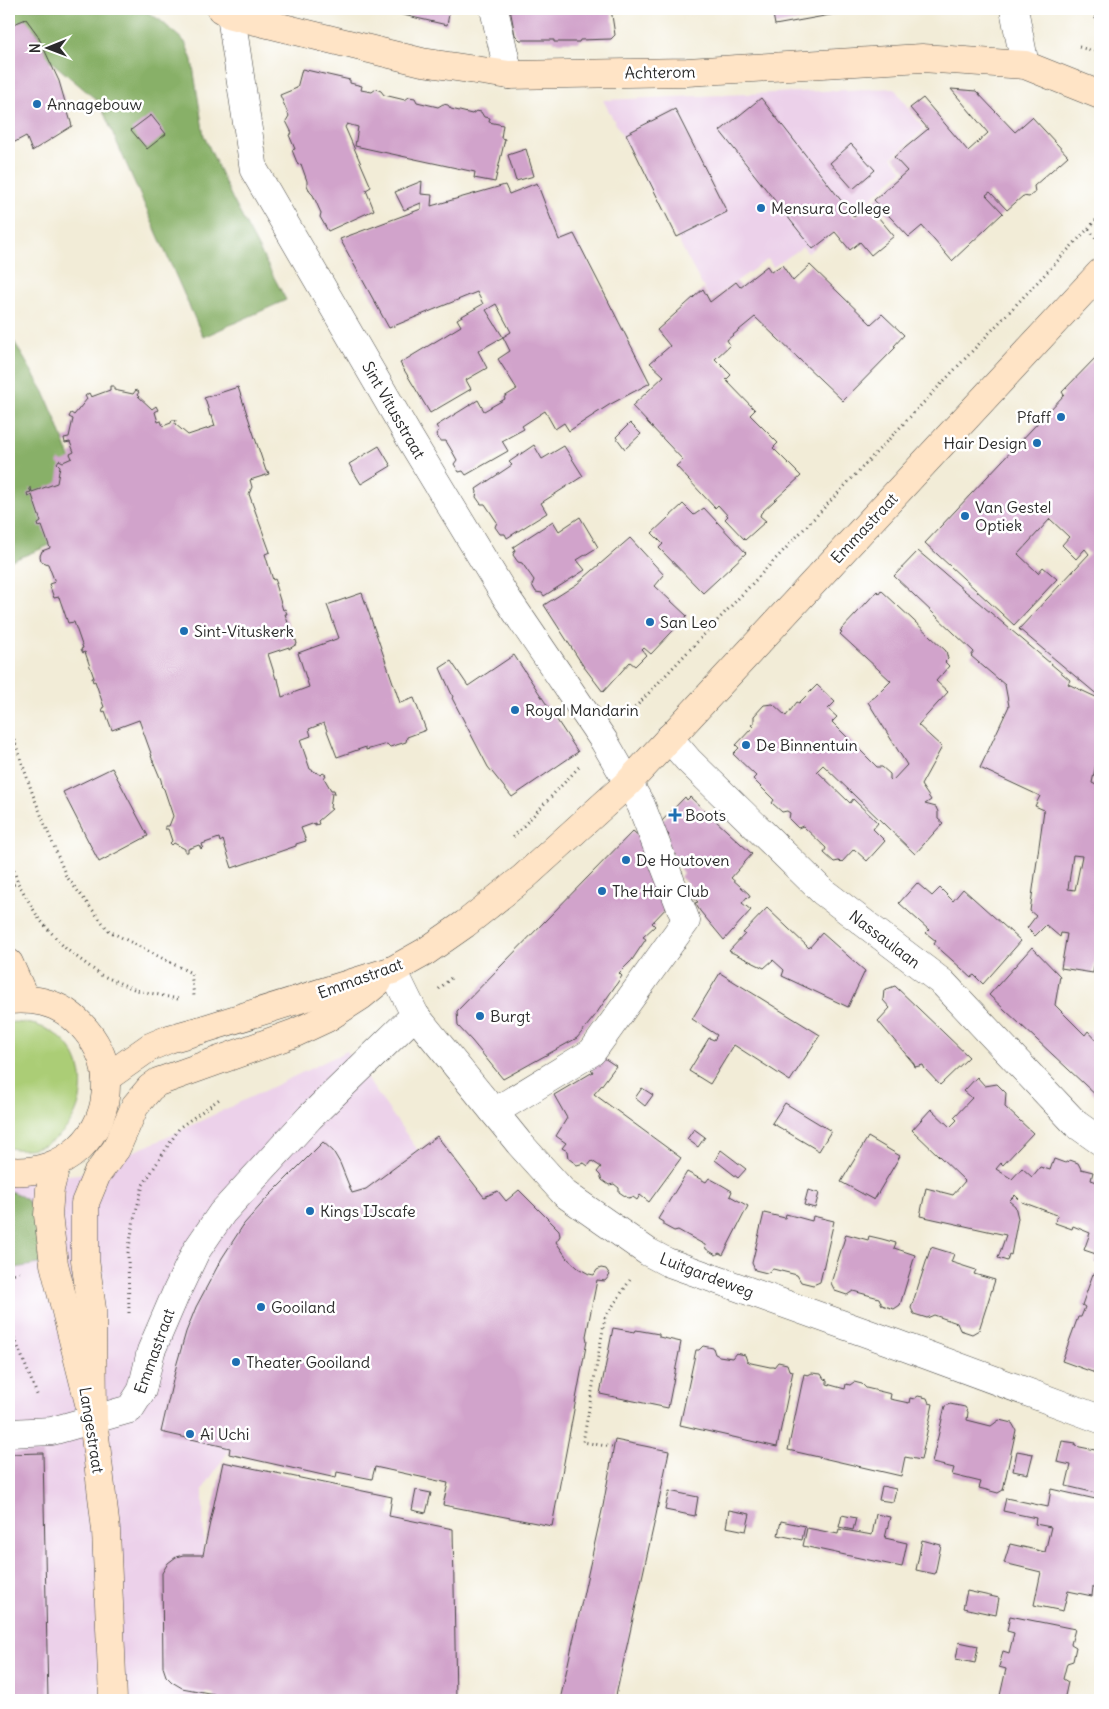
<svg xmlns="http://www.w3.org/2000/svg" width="1109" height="1709" viewBox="0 0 1109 1709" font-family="Delius,sans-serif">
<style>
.built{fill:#ecd1ea}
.green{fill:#abcd76;stroke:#6b7c50}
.forest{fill:#88b067;stroke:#5a6e49}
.building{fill:#d1a3cb;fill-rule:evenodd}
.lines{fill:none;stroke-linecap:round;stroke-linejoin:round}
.street-casing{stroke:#494845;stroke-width:29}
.secondary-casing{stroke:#494845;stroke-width:29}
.path{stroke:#494845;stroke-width:3;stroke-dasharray:1 4;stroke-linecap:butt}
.street{stroke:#fff;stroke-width:28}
.secondary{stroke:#ffe4c6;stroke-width:28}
.poi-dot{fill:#1f6fb2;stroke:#fff;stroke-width:2}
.labels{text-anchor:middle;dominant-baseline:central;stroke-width:5;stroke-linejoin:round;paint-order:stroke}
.street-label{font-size:16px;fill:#2b2b2b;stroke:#fff}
.poi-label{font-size:16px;fill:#2b2b2b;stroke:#fff;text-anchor:start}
</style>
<rect width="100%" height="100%" fill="#fff"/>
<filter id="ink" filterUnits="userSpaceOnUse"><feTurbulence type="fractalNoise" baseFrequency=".02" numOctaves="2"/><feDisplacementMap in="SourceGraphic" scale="10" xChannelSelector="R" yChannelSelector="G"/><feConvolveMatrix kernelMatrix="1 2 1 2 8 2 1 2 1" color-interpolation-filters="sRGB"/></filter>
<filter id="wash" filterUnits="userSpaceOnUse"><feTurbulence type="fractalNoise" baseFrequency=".0096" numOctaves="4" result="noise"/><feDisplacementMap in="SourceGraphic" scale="20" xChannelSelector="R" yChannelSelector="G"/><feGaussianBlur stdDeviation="1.12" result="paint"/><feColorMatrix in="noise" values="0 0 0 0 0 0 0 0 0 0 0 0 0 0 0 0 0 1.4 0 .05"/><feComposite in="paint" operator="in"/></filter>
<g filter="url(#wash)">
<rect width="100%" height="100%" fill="#f2ecd7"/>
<!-- built -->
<g class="built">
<polygon points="894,88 924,129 892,157 903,170 808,253 803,247 773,267 768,259 710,300 603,100"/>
<polygon points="347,1051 444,1187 325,1308 203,1489 205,1700 9,1700 9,1180 79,1174 161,1140"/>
</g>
<!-- green -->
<path class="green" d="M13,1022C20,1023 29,1023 36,1025C114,1049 83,1163 9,1148V1024Z"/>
<!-- forest -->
<g class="forest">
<polygon points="9,9 142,9 160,20 185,42 192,60 204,136 233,200 286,300 203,337 99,102 47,58 35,29 18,36 9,29"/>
<polygon points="9,333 44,392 55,418 96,526 9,562"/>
<path d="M9,1191C16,1193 23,1196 29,1203C37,1213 41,1249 44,1263L9,1269Z"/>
</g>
<g id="blocks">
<!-- building -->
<g class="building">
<polygon points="377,9 450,9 447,25"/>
<polygon points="510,9 611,9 615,35 611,39 580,40 579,42 554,42 554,40 520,40 515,35"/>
<polygon points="772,9 840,9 841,13 775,25"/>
<polygon points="1094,9 1100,9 1100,18 1095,19"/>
<polygon points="26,19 37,34 59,81 72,126 32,151 26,136 13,143 13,145 9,146 9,26"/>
<polygon points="302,69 350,80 350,83 362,86 361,90 372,92 376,89 381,91 384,95 405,100 409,97 415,98 417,102 438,107 443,104 448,105 451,109 472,114 476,111 481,112 484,117 490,118 489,122 503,125 501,138 505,139 495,182 474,178 475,172 355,146 358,127 347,124 345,127 371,187 366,190 374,210 328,231 320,217 321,213 313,195 310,192 307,185 307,181 301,164 298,165 292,150 295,149 289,135 292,133 286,121 289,116 280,95 297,88"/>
<polygon points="951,89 976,91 1015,132 1032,117 1068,156 1034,186 1035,192 1029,197 1023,196 1007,210 990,192 986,195 1003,213 952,261 922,226 909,237 874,200 907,171 894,157 928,129 910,108 923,98 968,151 988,133"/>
<polygon points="761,98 854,217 868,205 894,236 871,255 860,242 850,250 835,232 813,249 720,131"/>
<polygon points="675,109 727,212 677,237 626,134"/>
<polygon points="151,115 166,134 147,149 131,130"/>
<polygon points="851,144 875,170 853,189 830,163"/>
<polygon points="526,149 534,176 516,181 508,155"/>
<polygon points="422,181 421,194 432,195 431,206 505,185 509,194 537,183 559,240 574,234 650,383 609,405 569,431 564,423 555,429 545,411 522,426 524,429 502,441 508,451 466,475 463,471 459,472 454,464 457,460 452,451 446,441 440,441 436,434 439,430 436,426 478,400 484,411 505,399 504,397 517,389 498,359 510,351 503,337 511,332 496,304 486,310 503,337 478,351 487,368 466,380 471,389 430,413 400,363 461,326 457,319 483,304 477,292 389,328 340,239 421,209 421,203 404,210 395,192"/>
<polygon points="782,265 793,281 810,265 871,324 882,314 904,335 894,346 896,347 843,401 755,317 727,340 730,345 715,359 731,375 726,380 755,410 750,415 778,443 773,448 801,476 761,513 760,516 766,521 745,540 725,519 728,516 718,505 715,508 676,466 683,460 632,406 664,376 650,363 670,346 657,330 703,289 710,302 736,282 740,287 767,266 771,272"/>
<polygon points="1100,353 1100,697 1019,629 1089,554 1085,549 1076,559 1062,545 1069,537 1050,519 1018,554 1038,573 1043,567 1057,579 1014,625 925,543 1064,395 1062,392"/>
<polygon points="110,386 114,386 114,390 133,394 136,390 139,392 137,395 152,409 156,406 158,410 155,412 158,422 161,421 163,426 171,423 172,420 176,420 175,424 188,435 215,426 212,416 210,416 206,401 204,398 238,387 266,471 268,471 269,474 250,480 252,487 249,494 270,552 265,554 273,580 275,579 277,584 275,584 283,610 285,609 287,614 285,614 294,640 296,640 297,644 289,649 289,647 268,654 276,679 278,679 282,697 309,687 298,653 339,638 327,605 362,593 400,703 414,698 426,730 407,737 406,742 390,747 387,744 366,750 366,747 337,757 324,723 309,729 311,736 300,740 310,769 321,775 323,773 326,775 324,778 331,790 334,790 335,793 332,793 330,808 332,809 318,821 319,824 315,825 315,823 301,828 306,841 296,844 296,846 232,868 223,840 220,842 219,838 202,844 203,847 201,849 199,845 188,849 188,852 185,852 185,849 174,843 172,845 170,843 172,841 168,829 165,829 165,826 169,826 173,816 164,789 161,786 162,785 161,780 151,756 152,756 139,720 112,730 105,711 103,712 102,708 104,707 95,681 93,682 92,678 94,678 85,652 83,653 81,649 83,648 74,622 68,623 59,597 54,598 49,584 55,582 48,564 41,561 40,556 42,551 50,548 42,526 39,527 38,524 41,522 32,495 28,497 27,493 31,492 29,488 31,488 32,492 57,483 60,466 57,463 59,460 63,462 72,458 70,454 74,452 70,442 65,443 64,438 69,437 73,419 69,417 71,413 74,415 87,399 85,396 89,393 91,397 110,390"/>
<polygon points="630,423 641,434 625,449 616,437"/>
<polygon points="534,445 542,459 564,446 583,476 541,503 547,513 507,538 505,534 500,534 495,527 497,522 485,504 481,504 476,497 477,492 476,489 512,465 509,462"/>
<polygon points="379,446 391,466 361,484 349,464"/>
<polygon points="683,504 694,515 704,508 746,553 703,593 659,548 663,544 652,533"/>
<polygon points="580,517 598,547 577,560 585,570 544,596 542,593 536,592 532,585 534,580 522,563 518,562 513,555 515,550 513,547 553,521 559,531"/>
<polygon points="630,538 664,575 655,586 687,616 651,654 644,648 642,650 646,655 635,666 630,662 603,692 584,667 544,605 577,584"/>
<path d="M918,551L1070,680L1068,684L1100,699V744L1092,783L1096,785L1100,767V929L1093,973L1061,968L1067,934L1061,933L1060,937L1046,925L1035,936L1027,928L1036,916L1030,911L1044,810L1035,806L1040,796L980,768L1009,706L1005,685L971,656L974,652L894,576ZM1073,855L1082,856L1075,890L1068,889Z"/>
<polygon points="881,590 946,651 948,659 945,662 949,666 936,681 948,692 918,725 942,747 921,785 931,800 925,804 936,807 938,812 938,819 943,823 915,854 823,765 817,771 850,803 853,799 878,823 873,829 885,841 867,861 854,849 841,863 839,861 834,862 824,853 826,848 803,826 798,828 789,819 790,813 787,811 782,812 772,803 774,800 753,779 756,776 733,754 739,748 736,745 753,727 751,725 754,723 754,716 764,705 773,704 786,716 797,702 799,703 817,685 835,702 828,709 837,717 832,722 877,767 882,767 890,774 890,779 892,781 907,765 868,702 876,696 891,681 840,634 842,632 840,631 857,613 877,591 879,593"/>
<polygon points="514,655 578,752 512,797 488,767 452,698 453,697 440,668 451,661 468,686"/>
<polygon points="112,768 148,836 99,862 63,792"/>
<polygon points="685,797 687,800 690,797 752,854 731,878 749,894 750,897 748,898 747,897 742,903 751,910 724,940 700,911 695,903 698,902 686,891 690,886 680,877 683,873 679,868 665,840 669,835 659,824"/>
<polygon points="633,831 641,838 670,904 652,923 655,926 643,937 646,939 632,960 619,973 622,976 594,1017 577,1038 503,1079 472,1041 458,1026 457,1011"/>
<polygon points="917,883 932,896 940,888 953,901 963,889 1021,941 983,984 974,975 971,977 934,944 936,941 926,933 929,930 899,903"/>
<polygon points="767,908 809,948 822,933 865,971 848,1007 782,976 784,970 773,960 764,968 729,951 745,934 743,933"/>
<polygon points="1032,947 1060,976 1055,1005 1085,1035 1088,1031 1100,1044 1100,1099 989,995"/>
<polygon points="720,973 820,1035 790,1081 734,1045 710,1084 689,1071 709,1038 714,1040 717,1035 692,1019"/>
<polygon points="895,986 969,1057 940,1085 925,1069 923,1065 915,1067 914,1064 878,1021 890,1008 883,1000 884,990"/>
<polygon points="604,1058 616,1066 601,1086 594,1094 681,1158 649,1202 640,1195 637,1200 633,1197 628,1198 619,1192 619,1188 614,1184 609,1185 602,1180 600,1175 597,1172 601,1167 592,1161 588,1166 584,1163 577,1165 568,1158 567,1151 562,1148 566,1143 556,1136 567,1118 554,1095 593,1072 590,1067"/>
<polygon points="977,1077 985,1086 997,1084 1006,1093 1005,1107 1033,1133 1003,1165 1001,1163 996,1169 1012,1179 1022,1168 1032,1177 1040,1167 1050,1170 1054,1159 1065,1163 1070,1160 1078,1163 1081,1169 1093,1172 1091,1180 1100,1183 1100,1265 1094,1262 1096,1254 1084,1250 1090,1233 1073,1226 1072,1229 1055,1223 1057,1215 1022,1202 1015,1195 1009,1201 1015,1206 1018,1218 1011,1255 1009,1254 1007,1261 998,1258 1006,1235 920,1216 926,1188 953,1195 965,1181 912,1130 931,1109 950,1127 957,1120 954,1117 972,1098 964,1091"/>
<polygon points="642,1088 653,1095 645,1106 635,1098"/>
<polygon points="785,1103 831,1131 819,1151 772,1123"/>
<polygon points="694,1129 705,1137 698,1147 687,1139"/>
<polygon points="437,1136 484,1197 498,1191 506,1201 519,1190 559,1230 560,1236 556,1242 567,1258 578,1268 589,1274 594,1275 597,1270 601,1268 606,1269 610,1275 605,1281 597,1280 586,1336 587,1341 552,1526 443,1505 448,1483 375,1467 372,1479 337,1472 336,1478 229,1454 230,1448 161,1432 177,1363 186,1332 196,1307 222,1258 244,1224 267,1198 323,1142 333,1151 340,1163 352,1193 366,1189"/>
<polygon points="868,1137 900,1156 874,1200 841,1182"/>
<polygon points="721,1150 746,1169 738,1178 715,1160"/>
<polygon points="687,1172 706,1182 709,1178 720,1184 732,1191 730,1196 748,1206 723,1255 719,1253 716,1255 706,1249 705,1245 678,1230 674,1231 663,1225 663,1222 658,1219"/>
<polygon points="808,1190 819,1193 815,1208 804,1205"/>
<polygon points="764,1213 785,1218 786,1214 812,1221 813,1216 834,1221 820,1282 813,1285 801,1282 797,1275 773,1269 767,1273 755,1270 752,1263"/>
<polygon points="846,1234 868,1240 869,1236 882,1239 896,1243 894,1248 915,1255 900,1305 894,1309 882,1305 879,1298 853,1291 847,1295 835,1291 831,1283"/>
<polygon points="931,1247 954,1254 951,1262 976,1270 974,1274 995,1280 979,1330 972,1334 960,1330 957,1323 934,1315 927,1318 914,1314 911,1308"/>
<polygon points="1093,1274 1100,1277 1100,1367 1098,1374 1062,1361 1078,1317 1081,1317 1085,1307 1082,1305"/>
<polygon points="613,1328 635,1332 636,1330 659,1334 659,1337 681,1342 668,1408 600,1394"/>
<polygon points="703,1346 713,1348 715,1354 719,1356 732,1358 736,1353 745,1355 747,1361 751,1363 770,1367 774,1367 778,1362 787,1364 789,1370 793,1371 777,1447 680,1425 696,1350 699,1350"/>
<polygon points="812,1373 821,1374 824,1379 827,1380 827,1384 845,1389 846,1384 850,1385 854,1382 862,1384 866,1388 891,1394 890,1399 909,1403 910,1398 914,1399 918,1396 927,1398 929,1403 933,1404 921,1460 905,1457 901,1476 788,1450 804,1374 808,1375"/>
<polygon points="950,1404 965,1407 968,1412 967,1420 991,1426 999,1420 1012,1423 1016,1430 1003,1490 998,1493 979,1488 981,1482 952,1475 954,1468 932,1463 945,1406"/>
<polygon points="615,1440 669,1451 656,1515 615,1700 560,1700 603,1506"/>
<polygon points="1062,1441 1076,1443 1075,1446 1100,1451 1100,1494 1066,1486 1071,1465 1057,1462"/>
<polygon points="1017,1451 1033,1454 1028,1474 1013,1471"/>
<polygon points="43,1453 48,1700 9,1700 9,1454"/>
<polygon points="223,1462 392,1497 389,1516 453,1529 456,1700 213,1700 214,1694 182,1688 172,1682 166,1676 163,1667 162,1573 168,1563 176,1557 183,1555 203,1555"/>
<polygon points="882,1486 896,1489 893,1502 879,1500"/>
<polygon points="1051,1489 1100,1500 1100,1589 1093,1587 1092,1596 1068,1591 1063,1611 1034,1605 1041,1572 1004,1563 1010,1544 1045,1552 1051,1527 1035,1524 1036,1518 1003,1511 1006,1498 1048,1507"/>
<polygon points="416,1490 431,1493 426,1513 412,1510"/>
<polygon points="669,1491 698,1497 695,1516 665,1510"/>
<polygon points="729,1510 750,1514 746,1531 726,1527"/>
<polygon points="876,1514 890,1517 885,1538 907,1543 902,1567 803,1546 807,1528 838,1534 839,1529 872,1535"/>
<polygon points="842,1515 856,1518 853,1530 839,1527"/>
<polygon points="781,1521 805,1526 802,1540 778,1535"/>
<polygon points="922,1540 941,1545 935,1574 916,1570"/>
<polygon points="967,1591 999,1598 996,1615 963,1608"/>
<polygon points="1010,1616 1075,1629 1071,1644 1076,1647 1073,1661 1067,1663 1063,1679 1068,1682 1065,1696 1059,1698 1059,1700 999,1700 1006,1669 999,1667 1003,1651 1009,1653 1014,1633 1007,1631"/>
<polygon points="959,1642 978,1646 975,1663 956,1659"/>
<polygon points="721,1695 742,1699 742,1700 720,1700"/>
</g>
</g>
</g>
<g filter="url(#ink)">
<use href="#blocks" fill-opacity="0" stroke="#494845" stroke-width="1"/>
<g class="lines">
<defs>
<g id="street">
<polyline points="230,9 254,170 409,437 504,594 604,741 641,805 686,921 592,1052 494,1112"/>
<polyline points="494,9 509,75"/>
<polyline points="1014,9 1025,65"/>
<polyline points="669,738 688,760 822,891 943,983 1076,1124 1100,1141"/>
<polyline points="393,970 415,1015 519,1143 565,1194 648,1252 667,1262 897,1344 1100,1419"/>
<polyline points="9,1433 52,1431 130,1409 142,1390 151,1351 176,1293 196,1251 222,1213 310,1117 415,1015"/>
</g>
<g id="secondary">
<polyline points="221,9 231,15 422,62 509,75 687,72 922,58 1025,65 1100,95"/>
<polyline points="9,963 25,999"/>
<path d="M9,1000C21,999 31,999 43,1002C76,1010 105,1045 106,1080C108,1136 64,1176 9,1171"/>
<polyline points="106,1078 150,1047 169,1039 201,1030 393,970 425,952 465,924 524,877 628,783 1100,273"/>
<polyline points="56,1165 50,1189 48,1215 54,1264 93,1419 106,1530 113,1700"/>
<polyline points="93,1419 92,1309 85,1260 85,1203 97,1174 116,1149 135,1106 150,1088 158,1082 295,1033 327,1018 361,996 378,982"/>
</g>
</defs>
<!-- street casing -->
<use href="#street" class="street-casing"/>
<!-- secondary casing -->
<use href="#secondary" class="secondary-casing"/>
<!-- path -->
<g class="path">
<polyline points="1079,47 1100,53"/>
<polyline points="1089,229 1096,239"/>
<polyline points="628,715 1100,216"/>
<polyline points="9,725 33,795 66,876 109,931 191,973 194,996"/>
<polyline points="513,837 579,767"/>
<polyline points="9,856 18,883"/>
<polyline points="9,886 18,883 39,919 66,949 101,975 136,990 178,999"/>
<polyline points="439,989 451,978"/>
<polyline points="9,1274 22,1272"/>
<polyline points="129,1313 128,1253 134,1219 143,1185 180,1127 221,1098"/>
<polyline points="9,1324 38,1397"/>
<polyline points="612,1447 583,1442 605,1318 630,1280"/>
</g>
<!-- street -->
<use href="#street" class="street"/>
<!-- secondary -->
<use href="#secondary" class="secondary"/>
</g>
</g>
<!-- markers -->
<g class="poi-dot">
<circle cx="37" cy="104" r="5"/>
<circle cx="761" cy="208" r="5"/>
<circle cx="1061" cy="417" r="5"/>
<circle cx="1037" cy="443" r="5"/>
<circle cx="965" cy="516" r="5"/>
<circle cx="650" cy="622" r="5"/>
<circle cx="184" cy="631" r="5"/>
<circle cx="515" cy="710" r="5"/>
<circle cx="746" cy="745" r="5"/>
<path d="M672.5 807.5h5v5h5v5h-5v5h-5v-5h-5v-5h5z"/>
<circle cx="626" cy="860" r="5"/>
<circle cx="602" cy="891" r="5"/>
<circle cx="480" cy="1016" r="5"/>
<circle cx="310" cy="1211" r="5"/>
<circle cx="261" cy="1307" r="5"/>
<circle cx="236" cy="1362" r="5"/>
<circle cx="190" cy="1434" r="5"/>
</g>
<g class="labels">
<!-- street labels -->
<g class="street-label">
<text transform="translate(660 72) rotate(-1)">Achterom</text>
<text transform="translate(394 410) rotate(60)">Sint Vitusstraat</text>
<text transform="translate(864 528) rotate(-47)">Emmastraat</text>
<text transform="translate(885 939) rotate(37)">Nassaulaan</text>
<text transform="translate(360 978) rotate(-20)">Emmastraat</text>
<text transform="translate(707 1275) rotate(21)">Luitgardeweg</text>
<text transform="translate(154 1351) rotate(-70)">Emmastraat</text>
<text transform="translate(92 1430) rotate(81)">Langestraat</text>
</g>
<!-- poi labels -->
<g class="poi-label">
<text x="47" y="104">Annagebouw</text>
<text x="771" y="208">Mensura College</text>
<text x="1051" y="417" text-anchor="end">Pfaff</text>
<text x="1027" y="443" text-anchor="end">Hair Design</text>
<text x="975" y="507">Van Gestel<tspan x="975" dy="18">Optiek</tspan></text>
<text x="660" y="622">San Leo</text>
<text x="194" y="631">Sint-Vituskerk</text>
<text x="525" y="710">Royal Mandarin</text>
<text x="756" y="745">De Binnentuin</text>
<text x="685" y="815">Boots</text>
<text x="636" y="860">De Houtoven</text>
<text x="612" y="891">The Hair Club</text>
<text x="490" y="1016">Burgt</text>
<text x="320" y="1211">Kings IJscafe</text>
<text x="271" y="1307">Gooiland</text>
<text x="246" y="1362">Theater Gooiland</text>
<text x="200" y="1434">Ai Uchi</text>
</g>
</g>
<!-- margin -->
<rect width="1109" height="1709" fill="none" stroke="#fff" stroke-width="30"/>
<!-- north arrow -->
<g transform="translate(48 48) rotate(269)" stroke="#ffffff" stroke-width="4" paint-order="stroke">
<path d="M0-4L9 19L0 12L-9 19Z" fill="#2b2b2b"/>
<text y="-8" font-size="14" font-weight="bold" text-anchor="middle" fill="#2b2b2b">N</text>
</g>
</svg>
